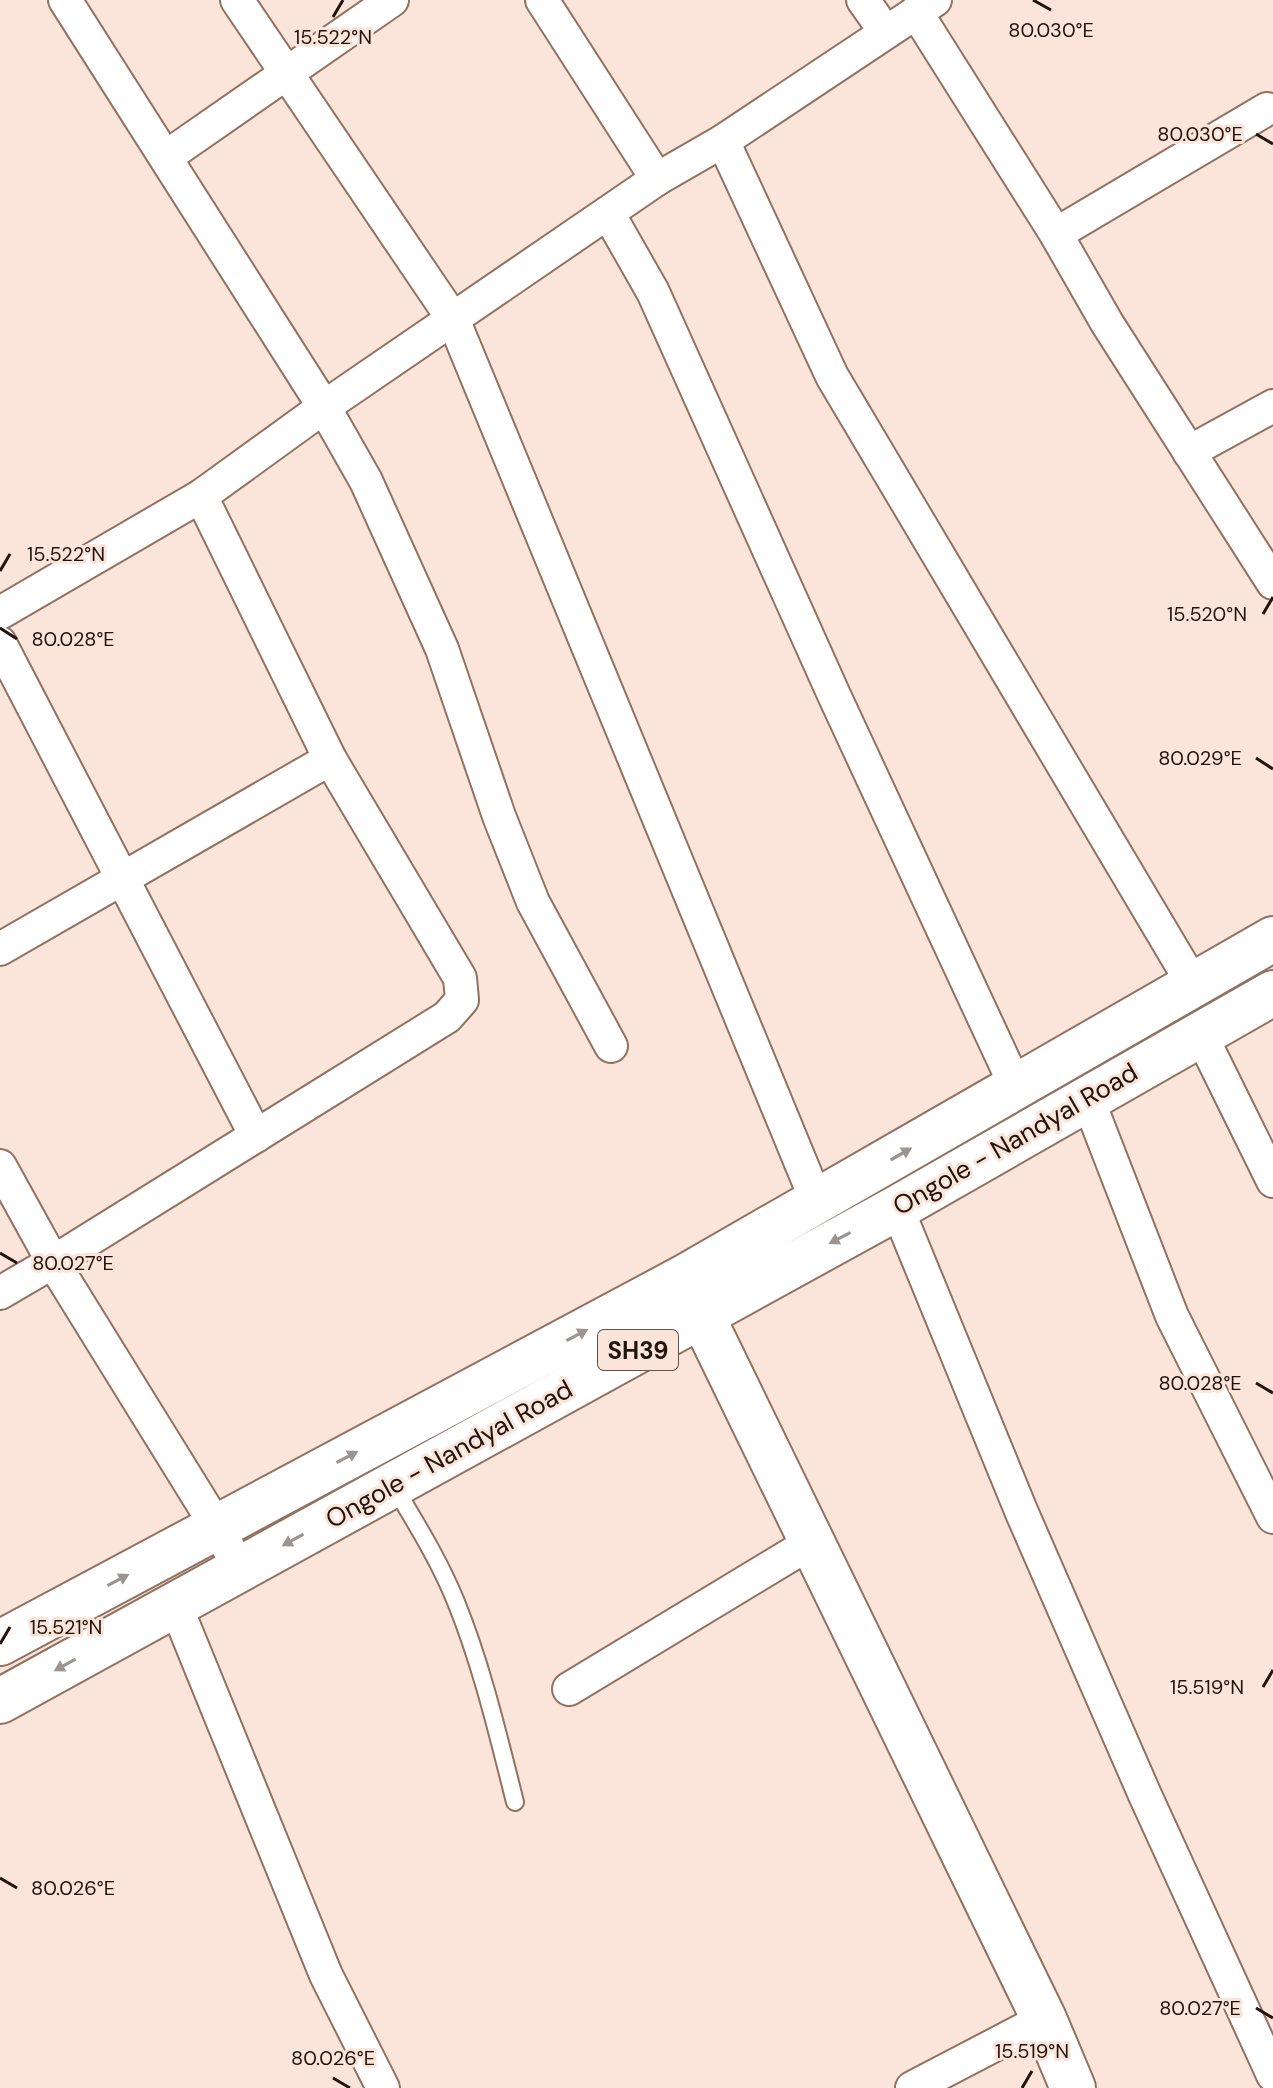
<svg xmlns="http://www.w3.org/2000/svg" width="1273" height="2088" viewBox="0 0 1273 2088" font-family="'DM Sans',sans-serif">
<style>
.lines{fill:none;stroke-linecap:round;stroke-linejoin:round}
.lane-casing{stroke:#917261;stroke-width:20}
.street-casing{stroke:#917261;stroke-width:36}
.secondary-casing{stroke:#917261;stroke-width:48}
.primary-casing{stroke:#917261;stroke-width:48}
.lane{stroke:#fff;stroke-width:16}
.street{stroke:#fff;stroke-width:32}
.secondary{stroke:#fff;stroke-width:44}
.primary{stroke:#fff;stroke-width:44}
.oneway{fill:#9b9592}
.ticks{fill:none;stroke:#20140d;stroke-width:3}
.labels{text-anchor:middle;dominant-baseline:central;stroke-width:6;stroke-linejoin:round;paint-order:stroke}
.shield{fill:#fbe5da;stroke:#62534a;stroke-width:2}
.shield-label{font-size:24px;font-weight:bold;fill:#20140d}
.street-label{font-size:26px;fill:#20140d;stroke:#fbe5da}
.ticks-label{font-size:20px;text-anchor:middle;fill:#20140d;stroke:#fbe5da;stroke-width:6;stroke-linejoin:round;paint-order:stroke}
</style>
<rect width="100%" height="100%" fill="#fbe5da"/>
<g class="lines">
<defs>
<path id="lane" d="M395,1488C417,1525 440,1562 456,1602C482,1666 498,1735 515,1802"/>
<g id="street">
<polyline points="65,0 324,407 366,481 442,649 499,816 533,902 611,1046"/>
<polyline points="237,0 453,319 817,1202"/>
<polyline points="542,0 657,179"/>
<polyline points="863,0 885,31"/>
<polyline points="916,12 1056,234 1107,323 1273,583"/>
<polyline points="723,141 832,376 1193,984"/>
<polyline points="166,157 392,0"/>
<polyline points="608,213 653,292 834,695 1016,1087"/>
<polyline points="1056,234 1267,109"/>
<polyline points="1189,452 1273,406"/>
<polyline points="0,613 201,496 324,407 657,179 723,141 935,0"/>
<polyline points="0,643 256,1136"/>
<polyline points="0,949 330,759"/>
<polyline points="1200,1033 1273,1181"/>
<polyline points="1087,1097 1172,1316 1273,1517"/>
<polyline points="0,1166 53,1262 217,1527 240,1569"/>
<polyline points="897,1208 1022,1513 1145,1795 1273,2075"/>
<polyline points="0,1293 53,1262 447,1017 462,1000 460,978 330,759 201,496"/>
<polyline points="175,1604 326,1975 383,2088"/>
<polyline points="569,1689 812,1542"/>
<polyline points="912,2088 1044,2019"/>
</g>
<polyline id="secondary" points="686,1283 1044,2019 1073,2088"/>
<g id="primary">
<polyline points="0,1643 683,1278 1273,939"/>
<polyline points="0,1701 897,1208 1273,993"/>
</g>
</defs>
<!-- lane casing -->
<use href="#lane" class="lane-casing"/>
<!-- street casing -->
<use href="#street" class="street-casing"/>
<!-- secondary casing -->
<use href="#secondary" class="secondary-casing"/>
<!-- primary casing -->
<use href="#primary" class="primary-casing"/>
<!-- lane -->
<use href="#lane" class="lane"/>
<!-- street -->
<use href="#street" class="street"/>
<!-- secondary -->
<use href="#secondary" class="secondary"/>
<!-- primary -->
<use href="#primary" class="primary"/>
</g>
<!-- one-way arrows -->
<defs><path id="oneway-solid" d="M-6-.8H1V-3.2L6.5 0L1 3.2V.8H-6Z" transform="scale(2)"/></defs>
<g class="oneway">
<use href="#oneway-solid" transform="translate(901 1154) rotate(-30)"/>
<use href="#oneway-solid" transform="translate(840 1238) rotate(152)"/>
<use href="#oneway-solid" transform="translate(577 1335) rotate(-28)"/>
<use href="#oneway-solid" transform="translate(347 1457) rotate(-28)"/>
<use href="#oneway-solid" transform="translate(293 1540) rotate(151)"/>
<use href="#oneway-solid" transform="translate(118 1580) rotate(-28)"/>
<use href="#oneway-solid" transform="translate(65 1665) rotate(151)"/>
</g>
<!-- ticks -->
<path class="ticks" d="M1033,0L1051,10M333,17L343,0M1256,134L1273,144M0,571L10,554M1263,614L1273,597M0,628L17,639M1256,758L1273,769M0,1253L17,1263M1256,1383L1273,1393M0,1644L10,1627M1263,1687L1273,1670M0,1878L17,1888M1256,2008L1273,2018M333,2078L350,2088M1022,2088L1032,2071"/>
<g class="labels">
<!-- shield labels -->
<rect class="shield" x="598" y="1330" width="80" height="40" rx="6"/>
<g class="shield-label">
<text x="638" y="1350">SH39</text>
</g>
<!-- street labels -->
<g class="street-label">
<text transform="translate(1015 1139) rotate(-30)">Ongole - Nandyal Road</text>
<text transform="translate(449 1454) rotate(-29)">Ongole - Nandyal Road</text>
</g>
</g>
<g class="ticks-label">
<text x="1051" y="37">80.030°E</text>
<text x="333" y="44">15.522°N</text>
<text x="1200" y="141">80.030°E</text>
<text x="66" y="561">15.522°N</text>
<text x="1207" y="621">15.520°N</text>
<text x="73" y="646">80.028°E</text>
<text x="1200" y="765">80.029°E</text>
<text x="73" y="1270">80.027°E</text>
<text x="1200" y="1390">80.028°E</text>
<text x="66" y="1634">15.521°N</text>
<text x="1207" y="1694">15.519°N</text>
<text x="73" y="1895">80.026°E</text>
<text x="1200" y="2015">80.027°E</text>
<text x="1032" y="2058">15.519°N</text>
<text x="333" y="2065">80.026°E</text>
</g>
</svg>
